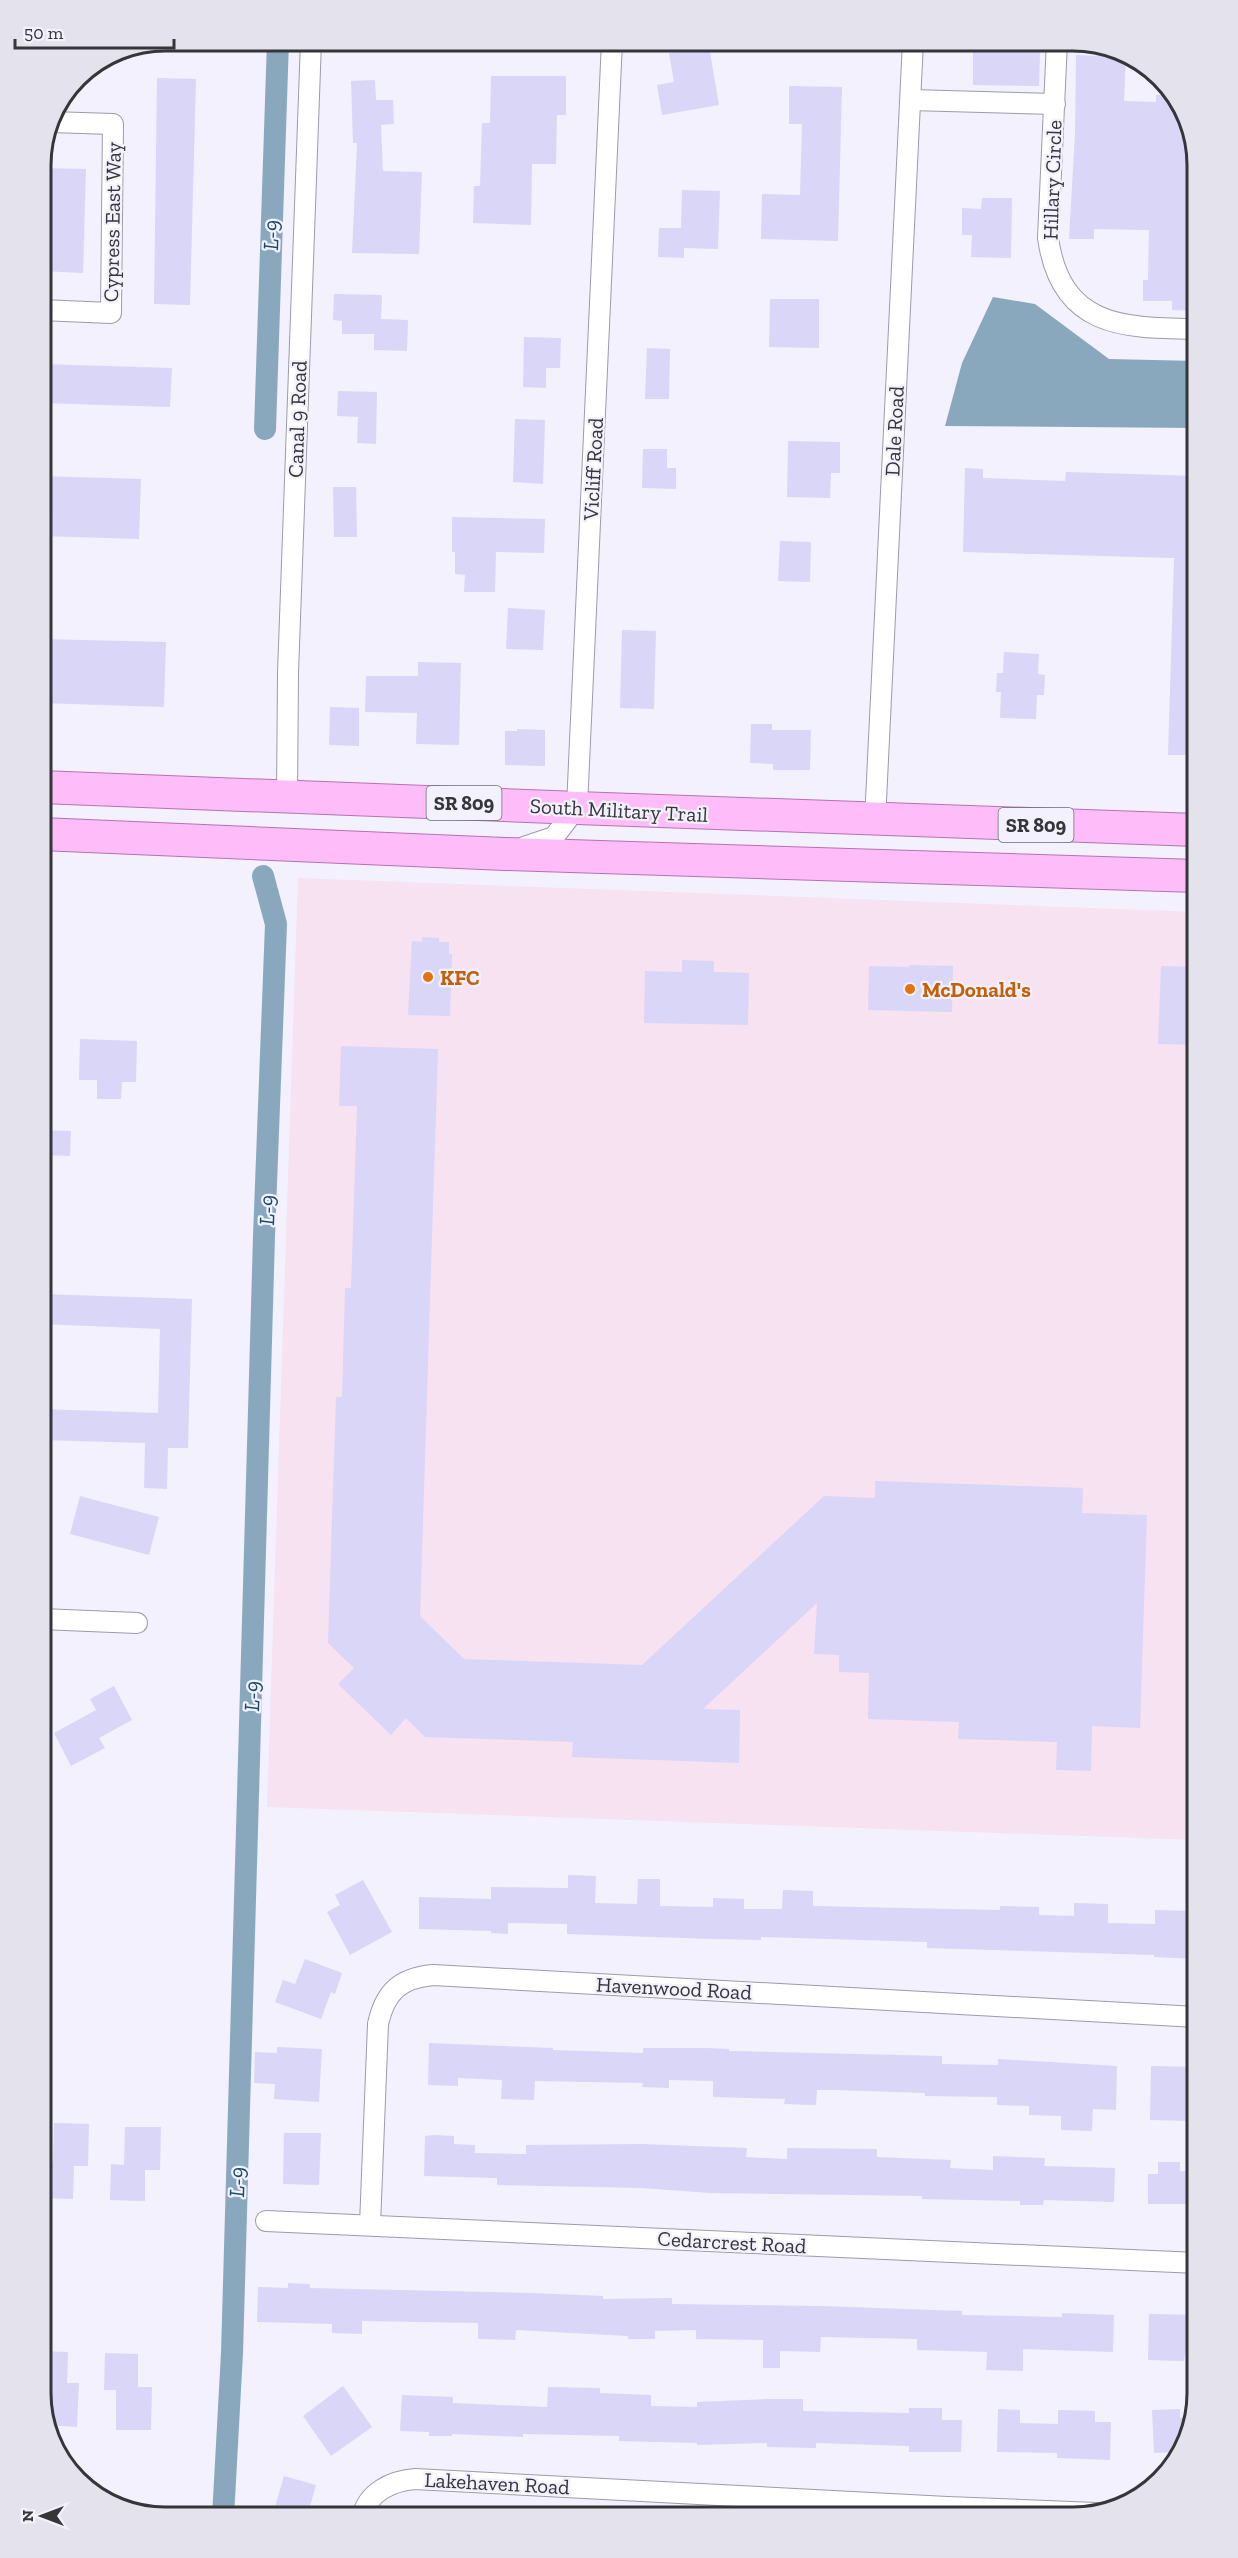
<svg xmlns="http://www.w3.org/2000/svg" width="1238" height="2558" viewBox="0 0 1238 2558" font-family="'Zilla Slab',serif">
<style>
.commercial{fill:#f6e2f1}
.water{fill:#8aa8bd}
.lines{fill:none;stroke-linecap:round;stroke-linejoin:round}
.canal{stroke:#8aa8bd;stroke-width:22}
.building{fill:#dad6f7}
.minor-casing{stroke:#9d9ba8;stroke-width:22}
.primary-casing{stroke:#b771b3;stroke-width:34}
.minor{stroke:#fff;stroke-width:20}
.primary{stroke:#febdf8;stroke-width:32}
.food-dot{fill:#e8710a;stroke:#f2f1fd;stroke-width:2}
.labels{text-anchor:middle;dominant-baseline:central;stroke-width:4.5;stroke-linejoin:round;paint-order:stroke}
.shield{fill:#f2f1fd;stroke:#6e6d74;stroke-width:1.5}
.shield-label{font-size:20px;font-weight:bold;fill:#35353a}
.street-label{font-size:21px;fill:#35353a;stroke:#f2f1fd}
.food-label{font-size:21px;font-weight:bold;fill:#c56008;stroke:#f2f1fd;text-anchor:start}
.water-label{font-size:22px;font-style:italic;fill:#154a68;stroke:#f2f1fd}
.rim{fill:none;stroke:#35353a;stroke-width:3}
</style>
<rect width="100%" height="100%" fill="#f2f1fd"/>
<!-- commercial -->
<polygon class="commercial" points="298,878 1197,912 1197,1840 267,1807"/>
<!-- water -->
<polygon class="water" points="993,297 1035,304 1109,359 1197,361 1197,428 945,426 962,363"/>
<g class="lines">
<!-- canal -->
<g class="canal">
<polyline points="265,429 278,41"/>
<polyline points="223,2517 232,2353 264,1236 276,924 263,876"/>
</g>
</g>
<!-- building -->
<g class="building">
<polygon points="709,46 719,105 662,115 657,85 674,82 669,53"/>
<polygon points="973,51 1040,52 1039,86 973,85"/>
<polygon points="1076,55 1126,57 1124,101 1156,102 1156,95 1171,95 1188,117 1197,165 1197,311 1172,310 1172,301 1143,301 1143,280 1148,280 1149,230 1094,229 1094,239 1069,239 1075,134"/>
<polygon points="491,76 566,76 566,115 557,115 556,164 532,164 531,225 473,223 474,186 480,186 482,123 490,123"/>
<polygon points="157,78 196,79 190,305 154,304"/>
<polygon points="375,80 376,100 393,100 394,124 381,125 383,171 422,172 419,254 352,253 357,143 353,143 351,81"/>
<polygon points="789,86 842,87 838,241 761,239 762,194 800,195 802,124 789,124"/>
<polygon points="41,168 86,169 83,273 41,271"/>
<polygon points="682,190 720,191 718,249 684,248 684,258 658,257 659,228 681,228"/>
<polygon points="982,198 1012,198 1011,258 971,257 972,235 962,235 962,208 981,209"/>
<polygon points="334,294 382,295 381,319 408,320 407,351 374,350 374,334 342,334 342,321 333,320"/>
<polygon points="770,299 819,299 819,348 769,347"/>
<polygon points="524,337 561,338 560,368 546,368 546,388 523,387"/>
<polygon points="647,348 670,349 669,399 645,399"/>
<polygon points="42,364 172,368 170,407 41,403"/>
<polygon points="338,391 377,392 376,444 357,443 358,417 337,416"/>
<polygon points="515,419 545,420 543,484 513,482"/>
<polygon points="788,441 840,442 840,473 831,473 830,498 787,497"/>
<polygon points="643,449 667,449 667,468 676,468 676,489 642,488"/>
<polygon points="965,468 983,469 983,478 1065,481 1066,472 1197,476 1197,755 1168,755 1174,558 963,552"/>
<polygon points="41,476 141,479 139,539 41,536"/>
<polygon points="333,487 356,487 357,537 334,537"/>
<polygon points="452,517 545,519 544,553 496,552 495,592 464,592 465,575 455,574 455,552 452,552"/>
<polygon points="780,541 811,542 810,582 778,581"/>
<polygon points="508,608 545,610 543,650 506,649"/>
<polygon points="622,630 656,631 654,709 620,708"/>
<polygon points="41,639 166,642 164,707 41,703"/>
<polygon points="1004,652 1039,654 1038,674 1045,675 1044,695 1037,695 1036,719 1000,718 1001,692 996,692 997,673 1003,673"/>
<polygon points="418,662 461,663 459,745 416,744 417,713 365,712 366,676 418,676"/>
<polygon points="330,707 359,708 359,746 329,745"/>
<polygon points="751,724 772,724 772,730 811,730 810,770 773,770 773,764 750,763"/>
<polygon points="517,729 545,730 545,766 505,765 505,731 517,731"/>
<polygon points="422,937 439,938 439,942 449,942 449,954 452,954 450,1016 408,1015 412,941 422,942"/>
<polygon points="682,960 714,961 714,972 749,973 748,1025 644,1023 645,971 682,972"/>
<polygon points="909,965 953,966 952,1012 868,1010 869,966 909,967"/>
<polygon points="1161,966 1197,967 1197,1045 1158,1044"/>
<polygon points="80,1039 137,1041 136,1082 122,1082 121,1099 97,1099 97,1080 79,1080"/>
<polygon points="341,1046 438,1049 420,1616 464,1659 642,1665 824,1496 875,1498 875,1481 1083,1488 1082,1513 1147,1515 1140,1728 1092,1726 1091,1771 1056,1770 1057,1742 958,1739 959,1722 868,1719 869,1673 839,1672 839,1655 814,1654 817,1603 703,1709 740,1710 739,1763 572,1757 573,1742 425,1737 406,1718 391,1735 338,1684 354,1668 328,1643 336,1397 342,1397 345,1288 351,1288 357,1106 339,1106"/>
<polygon points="41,1130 71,1131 70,1156 41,1155"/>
<polygon points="41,1294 192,1299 188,1448 168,1448 167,1489 144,1488 145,1443 41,1440 41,1409 158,1413 160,1329 41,1324"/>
<polygon points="80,1496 159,1517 149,1555 70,1534"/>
<polygon points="114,1686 132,1720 99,1738 105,1748 71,1766 54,1733 96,1710 90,1699"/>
<polygon points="568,1875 596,1876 595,1903 637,1904 638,1879 660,1879 660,1906 713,1907 713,1898 744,1899 744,1909 782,1909 783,1890 813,1891 813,1906 1000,1910 1000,1906 1039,1907 1039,1915 1074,1916 1074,1903 1108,1904 1108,1923 1155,1924 1155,1910 1191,1911 1191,1920 1197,1921 1197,1959 1154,1957 1154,1955 927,1948 927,1942 761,1937 761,1940 712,1939 567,1934 567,1924 508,1923 508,1934 491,1933 491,1931 419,1929 419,1897 491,1899 491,1887 568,1888"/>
<polygon points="363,1880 392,1932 350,1955 327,1912 340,1905 335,1895"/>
<polygon points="305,1959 342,1973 335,1994 331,1992 321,2019 275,2002 283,1980 295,1984"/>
<polygon points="429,2043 553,2048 553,2050 643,2053 643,2048 706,2048 729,2049 729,2051 942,2056 942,2064 998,2065 998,2059 1117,2066 1116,2110 1093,2109 1092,2131 1061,2130 1061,2116 1029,2115 1029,2106 997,2105 997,2097 925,2096 925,2093 835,2090 817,2090 816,2105 784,2104 785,2099 713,2097 713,2081 669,2080 669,2088 642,2087 643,2083 535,2081 534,2100 501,2099 502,2080 458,2078 458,2086 428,2085"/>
<polygon points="277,2047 322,2049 319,2102 274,2099 275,2084 254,2083 255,2052 277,2053"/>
<polygon points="1151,2066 1191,2067 1191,2121 1150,2120"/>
<polygon points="54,2123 89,2124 88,2166 74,2166 73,2199 41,2198 41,2162 53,2162"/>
<polygon points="125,2127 161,2127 160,2170 145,2170 145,2201 110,2200 111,2164 124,2165"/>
<polygon points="284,2133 321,2133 319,2185 283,2184"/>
<polygon points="434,2135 454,2136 454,2144 475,2145 475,2153 526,2154 526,2145 642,2144 747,2148 746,2157 787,2159 787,2148 877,2149 877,2157 951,2160 950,2168 993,2170 993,2156 1045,2158 1044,2166 1115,2168 1114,2202 1044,2200 1043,2205 1020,2205 1020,2201 922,2199 922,2196 710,2193 641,2188 497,2185 497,2178 424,2176 425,2136"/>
<polygon points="1158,2162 1180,2162 1180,2171 1197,2171 1197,2204 1148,2204 1148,2174 1158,2174"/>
<polygon points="288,2283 310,2284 310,2288 532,2293 603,2296 603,2299 672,2298 672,2304 821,2306 962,2311 962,2315 1062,2317 1062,2313 1114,2315 1113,2352 1023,2349 1023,2371 986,2370 987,2352 917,2350 917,2339 821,2337 820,2352 780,2351 780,2368 763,2368 763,2340 696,2339 696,2330 655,2331 655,2339 628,2339 628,2336 516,2330 515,2340 478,2339 478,2323 362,2321 362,2334 332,2333 332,2324 257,2322 258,2287 288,2288"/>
<polygon points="1149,2314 1197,2315 1197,2353 1185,2353 1184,2361 1148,2360"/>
<polygon points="40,2351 68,2352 67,2383 79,2383 77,2427 47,2425 43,2408 44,2386 40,2386"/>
<polygon points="105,2353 138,2354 138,2387 152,2387 151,2430 116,2430 116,2390 104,2390"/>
<polygon points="343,2386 372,2427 331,2456 303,2416"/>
<polygon points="548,2387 600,2388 600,2393 651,2395 651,2406 697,2407 697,2402 768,2399 803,2399 803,2411 909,2413 909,2408 942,2408 942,2420 962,2420 961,2452 909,2452 909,2446 816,2443 816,2448 767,2447 767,2443 697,2445 697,2443 619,2441 619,2436 523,2434 523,2437 452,2434 452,2436 429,2436 429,2432 400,2431 402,2395 453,2397 453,2403 547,2407"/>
<polygon points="998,2409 1020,2410 1020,2423 1058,2424 1058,2410 1095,2411 1095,2422 1111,2422 1110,2460 1057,2458 1057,2453 997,2452"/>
<polygon points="1180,2409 1180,2418 1190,2417 1180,2452 1154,2453 1152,2410"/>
<polygon points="284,2476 316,2485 307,2517 272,2517"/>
</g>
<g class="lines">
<defs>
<g id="minor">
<path d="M1057,41L1048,238C1061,328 1123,328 1197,329"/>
<polyline points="911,100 1055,104"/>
<polyline points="41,310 111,313 113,124 50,122"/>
<polyline points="287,797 288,673 311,41"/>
<polyline points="875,821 913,41"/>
<polyline points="524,847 554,837 577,807 612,41"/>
<polyline points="41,1619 137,1623"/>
<polyline points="266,2221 1197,2263"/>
<path d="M370,2225L378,2024C385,1992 400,1978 433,1975L1197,2017"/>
<path d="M362,2517C368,2492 391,2481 415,2479L947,2507L1096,2513"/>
</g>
<g id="primary">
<path d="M41,787C426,801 812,819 1197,830"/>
<polyline points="41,834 505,854 1197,876"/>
</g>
</defs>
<!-- minor casing -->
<use href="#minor" class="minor-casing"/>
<!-- primary casing -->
<use href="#primary" class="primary-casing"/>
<!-- minor -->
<use href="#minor" class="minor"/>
<!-- primary -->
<use href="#primary" class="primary"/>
</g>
<!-- markers -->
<g class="food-dot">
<circle cx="428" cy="977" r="6"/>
<circle cx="910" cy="989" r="6"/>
</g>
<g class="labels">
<!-- shield labels -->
<g class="shield">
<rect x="426.5" y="786" width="75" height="34" rx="4.5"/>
<rect x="998.5" y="808" width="75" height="34" rx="4.5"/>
</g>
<g class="shield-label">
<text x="464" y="803">SR 809</text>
<text x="1036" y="825">SR 809</text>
</g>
<!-- street labels -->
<g class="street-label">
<text transform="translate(1052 180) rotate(-88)">Hillary Circle</text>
<text transform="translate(112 222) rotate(-89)">Cypress East Way</text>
<text transform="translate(297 419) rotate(-88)">Canal 9 Road</text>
<text transform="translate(894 431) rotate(-87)">Dale Road</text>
<text transform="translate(593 469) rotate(-87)">Vicliff Road</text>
<text transform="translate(619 810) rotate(3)">South Military Trail</text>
<text transform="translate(674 1988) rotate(3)">Havenwood Road</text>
<text transform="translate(732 2242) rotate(3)">Cedarcrest Road</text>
<text transform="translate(497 2483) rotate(3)">Lakehaven Road</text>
</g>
<!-- food labels -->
<g class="food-label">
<text x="440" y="977">KFC</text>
<text x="922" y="989">McDonald's</text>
</g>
<!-- water labels -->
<g class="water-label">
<text transform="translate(271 235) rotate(-88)">L-9</text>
<text transform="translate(267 1210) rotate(-88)">L-9</text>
<text transform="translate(252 1696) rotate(-88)">L-9</text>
<text transform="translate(237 2182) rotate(-88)">L-9</text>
</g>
</g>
<!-- crop -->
<path d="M0 0H1238V2558H0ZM165 51H1073A114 114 0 0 1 1187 165V2393A114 114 0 0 1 1073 2507H165A114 114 0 0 1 51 2393V165A114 114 0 0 1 165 51Z" fill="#e3e2ed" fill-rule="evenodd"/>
<path class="rim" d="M165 51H1073A114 114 0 0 1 1187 165V2393A114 114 0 0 1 1073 2507H165A114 114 0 0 1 51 2393V165A114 114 0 0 1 165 51Z"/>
<!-- north arrow -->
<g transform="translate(42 2516) rotate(270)" stroke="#f2f1fd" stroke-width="4.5" paint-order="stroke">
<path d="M0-4.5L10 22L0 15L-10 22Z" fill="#35353a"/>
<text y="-9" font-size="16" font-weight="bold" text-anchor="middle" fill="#35353a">N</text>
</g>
<!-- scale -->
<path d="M15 39v9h159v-9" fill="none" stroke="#35353a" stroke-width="3"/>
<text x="24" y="39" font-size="18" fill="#35353a" stroke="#f2f1fd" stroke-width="4.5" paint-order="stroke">50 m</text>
</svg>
